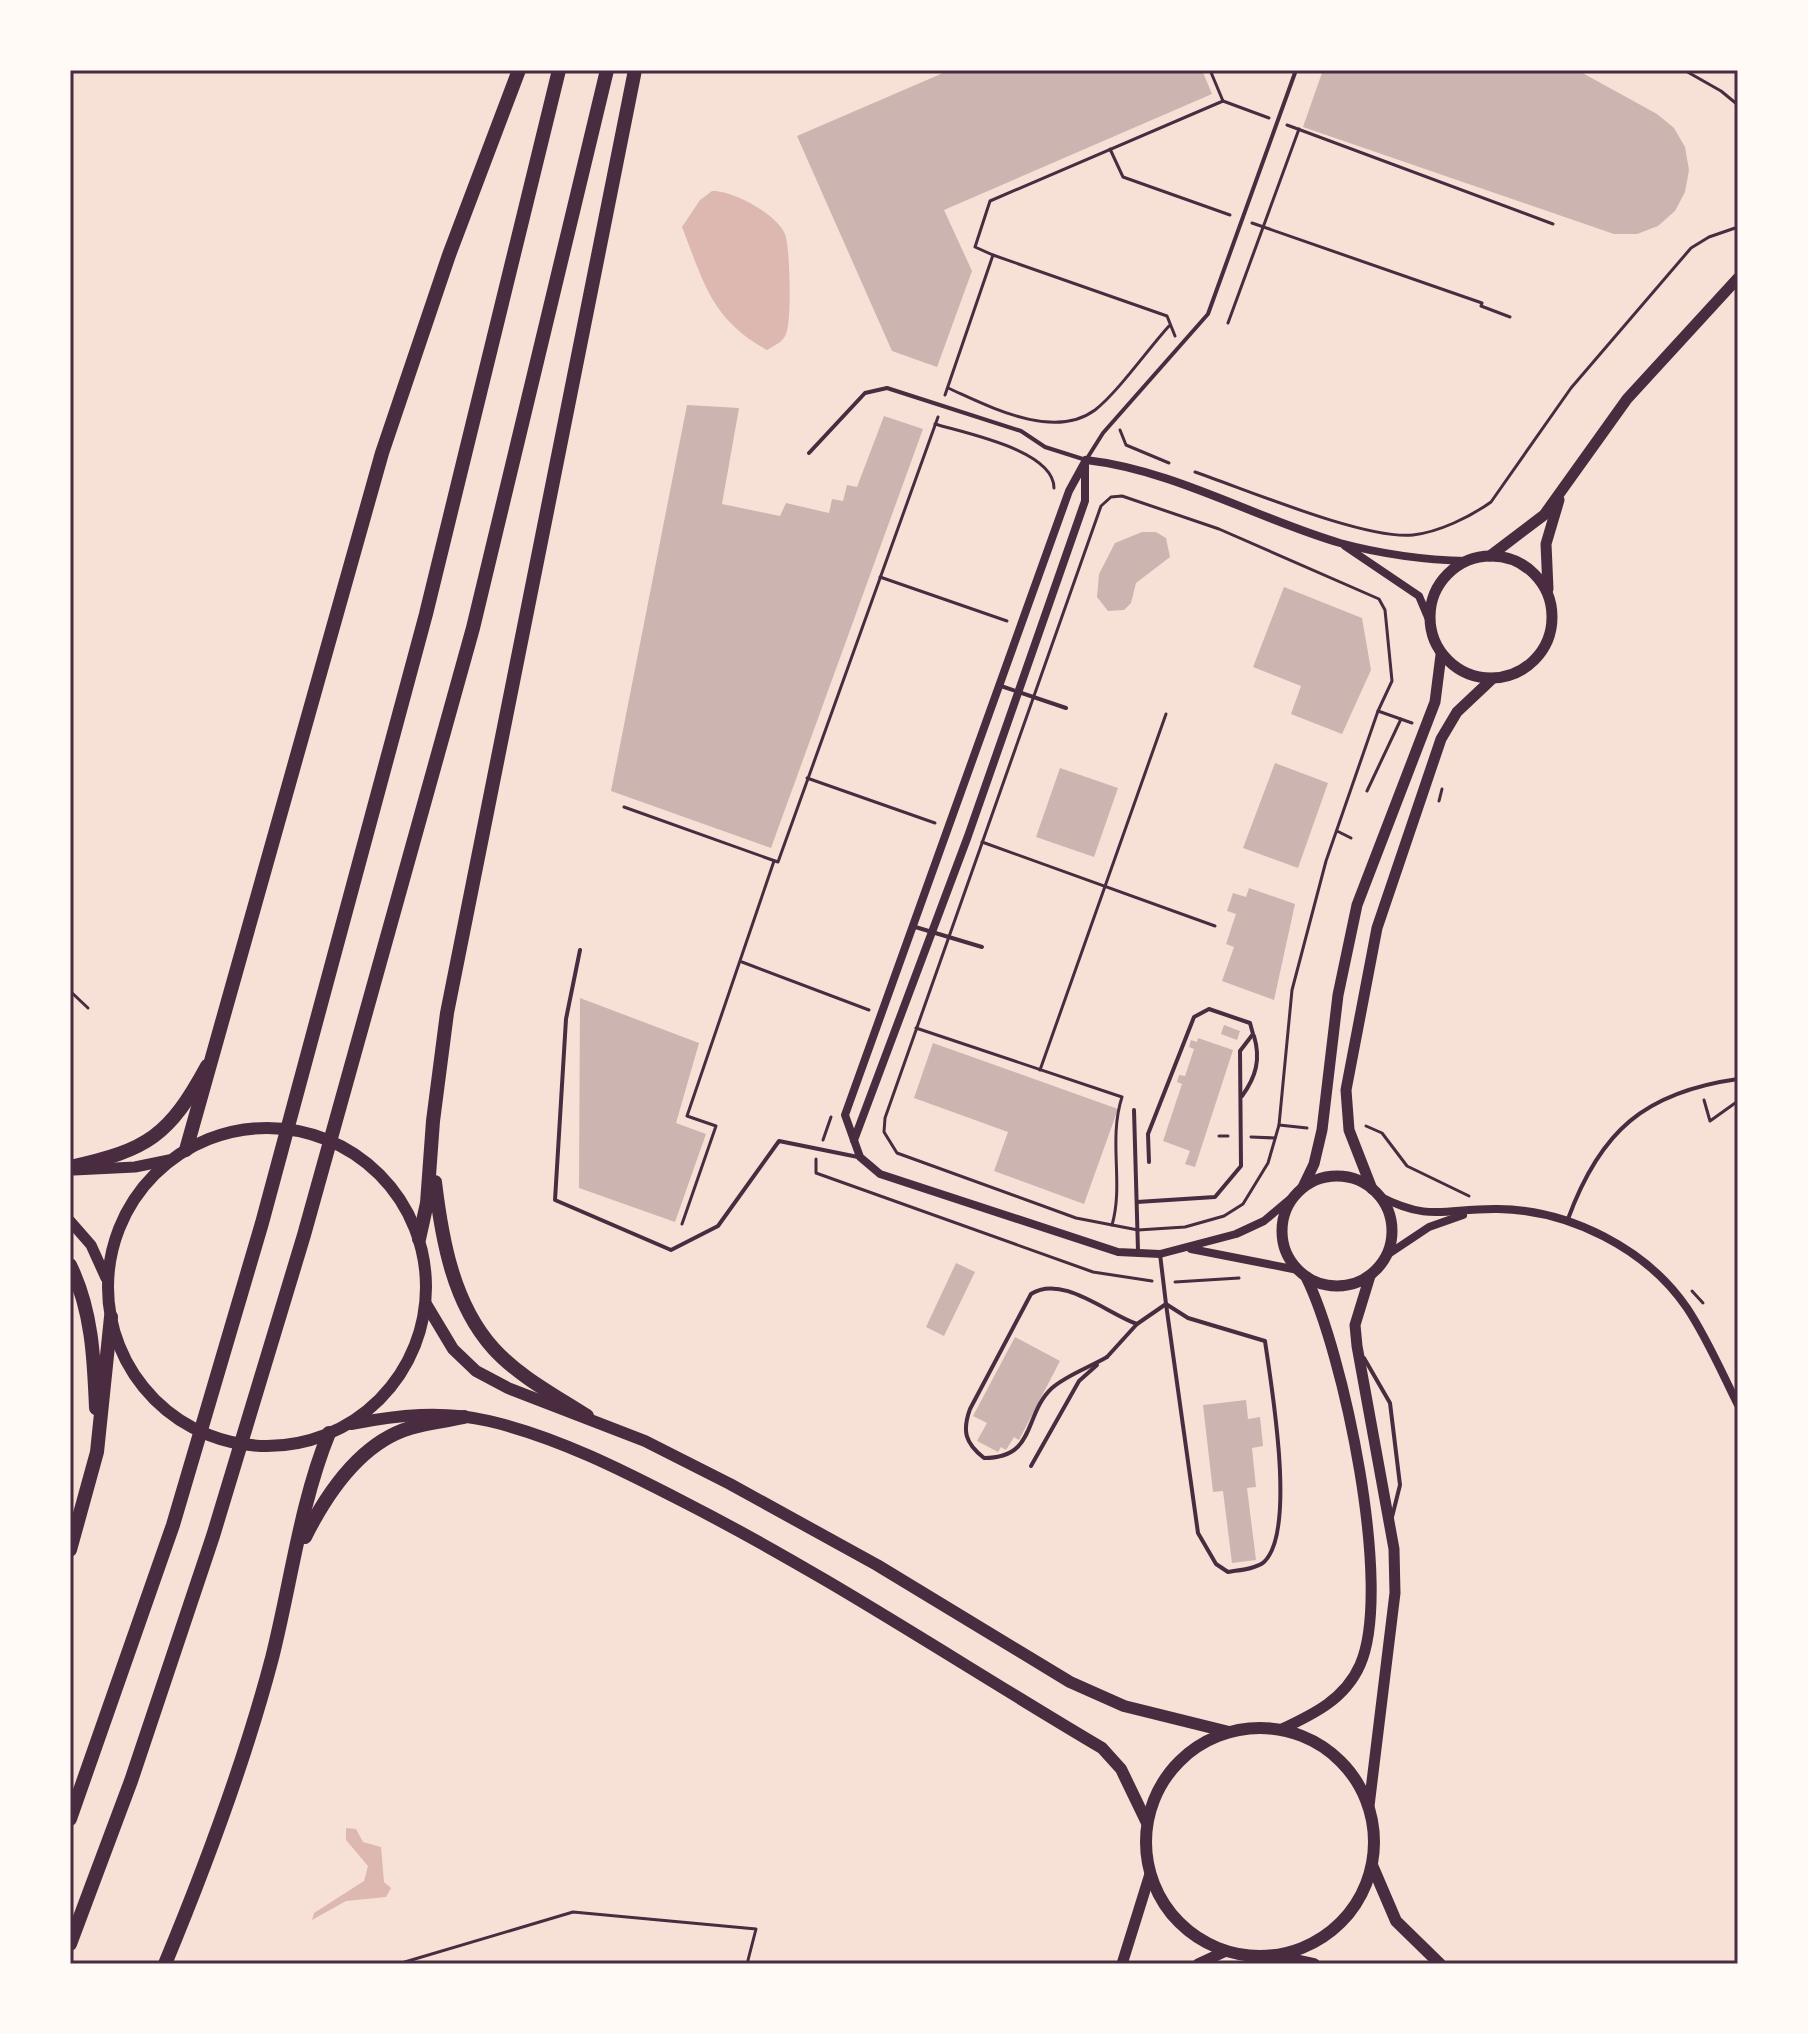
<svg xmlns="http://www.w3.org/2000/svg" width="1808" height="2034" viewBox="0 0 1808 2034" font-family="'Alegreya Sans',sans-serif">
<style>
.water{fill:#dcb8b0}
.building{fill:#ccb4b1}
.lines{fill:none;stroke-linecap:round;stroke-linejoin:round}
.path{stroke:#4a2c40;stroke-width:3}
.service{stroke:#4a2c40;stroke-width:4}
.minor{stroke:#4a2c40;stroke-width:8}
.secondary{stroke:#4a2c40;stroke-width:11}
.primary{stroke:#4a2c40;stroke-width:12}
.motorway{stroke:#4a2c40;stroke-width:14}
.neatline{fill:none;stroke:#4a2c40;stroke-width:3}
</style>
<rect width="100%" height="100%" fill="#f7e1d7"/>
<!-- water -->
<g class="water">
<path d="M712,191C732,190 777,214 785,234C790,246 792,321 786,334C783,342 775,345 767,350C711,319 704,283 682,227L700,200Z"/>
<polygon points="346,1828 356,1829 363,1842 381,1847 384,1882 391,1888 386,1897 346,1901 312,1920 314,1913 364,1881 368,1866 346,1840"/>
</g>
<!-- building -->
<g class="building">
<polygon points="950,70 1202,70 1212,94 944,210 972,271 937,367 892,351 797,136"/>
<polygon points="1323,70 1577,70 1657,114 1674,128 1685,147 1689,170 1685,192 1675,211 1658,226 1637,234 1614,234 1303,127"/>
<polygon points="687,405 739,408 722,504 780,516 786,503 829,513 832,499 843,501 847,485 857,487 884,416 923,429 771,848 611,791"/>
<polygon points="1142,532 1156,532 1166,538 1170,557 1136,583 1131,603 1124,610 1108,611 1097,597 1099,574 1115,543"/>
<polygon points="1284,587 1362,618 1371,670 1342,734 1291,714 1301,686 1253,667"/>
<polygon points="1275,763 1328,783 1298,868 1243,848"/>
<polygon points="1060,768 1118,788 1094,857 1036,837"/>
<polygon points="1249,888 1295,904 1274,1000 1222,981 1234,947 1226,944 1236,914 1227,911 1233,893 1246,897"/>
<polygon points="580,998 699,1043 676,1123 706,1134 675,1222 579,1188"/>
<polygon points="1224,1025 1240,1031 1237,1040 1221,1034"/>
<polygon points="1198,1038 1233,1050 1195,1167 1185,1164 1190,1151 1163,1141 1182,1084 1177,1082 1179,1075 1185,1076 1194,1049 1189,1047 1191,1040 1197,1042"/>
<polygon points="933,1043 1118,1109 1084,1204 994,1171 1008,1132 914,1098"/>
<polygon points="956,1263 975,1272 944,1336 926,1327"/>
<polygon points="1015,1337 1060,1361 1019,1440 1014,1437 1006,1450 1001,1447 998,1452 977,1441 987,1423 973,1416"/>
<polygon points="1246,1400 1248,1419 1260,1417 1263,1446 1252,1448 1256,1487 1247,1488 1256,1560 1232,1563 1223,1491 1213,1492 1203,1405"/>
</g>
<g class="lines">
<!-- path -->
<g class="path">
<polyline points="1684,70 1721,91 1738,105"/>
<polyline points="1223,101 1269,118"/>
<polyline points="1287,125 1553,224"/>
<polyline points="1110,149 1123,177 1230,215"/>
<polyline points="1252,223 1482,303 1481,306 1510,317"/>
<polyline points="993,255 1167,316 1175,336"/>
<polyline points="1228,323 1299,129"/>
<path d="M948,388C989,406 1053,441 1095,410C1118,392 1148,349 1169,326"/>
<polyline points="945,395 993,255 975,247 990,201 1223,101 1210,70"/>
<path d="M935,424C964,433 1054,450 1054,488"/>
<polyline points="1120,430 1126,445 1169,463"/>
<path d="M1195,472C1245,489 1365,540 1413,535C1439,532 1470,517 1491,502L1571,388L1691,248L1709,237L1738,227"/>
<polygon points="1122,496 1219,529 1379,599 1385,610 1392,681 1378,711 1326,861 1292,990 1279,1125 1268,1163 1243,1204 1224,1216 1185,1227 1138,1230 1076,1218 897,1153 884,1132 885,1118 1101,506 1111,497"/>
<polyline points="880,577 1007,621"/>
<polyline points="1378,711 1412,723"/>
<polyline points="807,778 935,823"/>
<polyline points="1367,791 1401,719"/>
<polyline points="1439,801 1442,789"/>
<polyline points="624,807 778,862 938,417"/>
<polyline points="1337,831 1351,838"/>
<polyline points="982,842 1215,926"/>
<polyline points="742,962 869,1010"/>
<polyline points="70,991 88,1008"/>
<path d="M916,1028L1122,1097C1108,1140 1124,1184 1112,1225"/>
<polyline points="1040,1070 1166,714"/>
<polyline points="1704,1100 1710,1121 1738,1101"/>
<polyline points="1279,1125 1307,1128"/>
<polyline points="1366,1126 1382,1133 1407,1166 1469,1196"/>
<polyline points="1219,1136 1228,1136"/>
<polyline points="1251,1137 1275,1138"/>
<polyline points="823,1140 831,1117"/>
<polyline points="816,1159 816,1173 1093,1272 1152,1281"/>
<polyline points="682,1224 716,1126 687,1116 774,861"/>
<polyline points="1175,1282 1239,1278"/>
<polyline points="1692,1291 1703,1303"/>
<polyline points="398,1964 573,1912 756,1929 747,1964"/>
</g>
<!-- service -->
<g class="service">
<polyline points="809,453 865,393 887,388 1021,431 1045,447 1086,460 1103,433 1208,314 1296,70"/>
<polyline points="1001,686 1066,708"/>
<polyline points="912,926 982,947"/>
<polyline points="580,950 566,1019 555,1200 671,1250 718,1226 779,1141 858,1157"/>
<path d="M1242,1096C1256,1077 1261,1059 1254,1036"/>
<polyline points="1134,1110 1138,1251"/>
<polyline points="1137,1202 1215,1197 1241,1166 1240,1051 1253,1034 1250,1023 1209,1009 1194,1017 1148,1134 1149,1162"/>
<path d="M1568,1219C1600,1131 1645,1092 1738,1079"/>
<path d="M1166,1304L1188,1318L1265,1341C1271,1384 1297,1531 1264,1562C1256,1569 1239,1570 1228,1572L1216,1564L1198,1533Z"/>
<path d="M1107,1357C1090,1367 1067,1375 1052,1388C1023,1415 1037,1458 984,1458C965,1443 962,1431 970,1409L1031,1294C1062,1274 1106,1313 1137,1324"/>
<polyline points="1107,1357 1137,1324 1166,1304 1160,1254"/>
<polyline points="1364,1358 1390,1403 1400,1485 1392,1517"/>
<polyline points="1031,1466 1079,1381 1097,1365"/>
</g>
<!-- minor -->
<g class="minor">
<polyline points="1086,460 1069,491 845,1115 860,1157 880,1174 1118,1252 1160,1254 1236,1234 1264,1221 1296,1194"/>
<path d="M1086,460C1174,470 1255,518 1340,543C1381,554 1425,560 1467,561"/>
<polyline points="1345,546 1419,596 1430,622"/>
<polyline points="854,1140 968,836 1085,501 1085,465"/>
<path d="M1379,1196C1431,1223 1446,1208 1498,1209C1569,1210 1646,1248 1687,1308C1707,1338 1722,1373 1738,1405"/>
<polyline points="1191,1249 1298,1270"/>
<polyline points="1387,1255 1429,1227 1463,1215"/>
</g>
<!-- secondary -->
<g class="secondary">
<polyline points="1490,556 1544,515 1627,399 1738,278"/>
<circle cx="1491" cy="617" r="61"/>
<polyline points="1548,589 1546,544 1559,500"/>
<polyline points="74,1170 135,1167 169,1160"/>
<circle cx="1337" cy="1231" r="55"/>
<polyline points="1303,1187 1314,1164 1322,1130 1338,995 1357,905 1435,702 1441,655"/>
<polyline points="1372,1189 1349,1130 1346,1090 1377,928 1441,739 1457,712 1492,679"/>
<polyline points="70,1221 91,1245 106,1278"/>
<path d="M1282,1729C1314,1714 1345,1699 1360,1665C1394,1589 1343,1351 1306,1277"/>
<polyline points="1369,1806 1395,1593 1394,1549 1357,1346 1355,1325 1370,1276"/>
<polyline points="1122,1964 1150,1874"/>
<polyline points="1198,1964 1226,1951"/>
</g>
<!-- primary -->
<g class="primary">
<circle cx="267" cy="1287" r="159"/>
<polyline points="426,1304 453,1349 476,1371 508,1388 645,1441 730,1484 877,1565 1070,1682 1124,1706 1229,1732"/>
<path d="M351,1424C398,1415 442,1410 489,1421C557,1437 622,1470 684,1502C829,1576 963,1666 1102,1748L1121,1769L1147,1823"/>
<circle cx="1260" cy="1842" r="114"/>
<polyline points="1372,1865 1396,1921 1440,1964"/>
<polyline points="1277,1956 1314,1964"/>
</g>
<!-- motorway -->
<g class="motorway">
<polyline points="186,1150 382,453 449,255 519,70"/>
<path d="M70,1167C148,1150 169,1136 207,1066"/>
<path d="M435,1182C442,1240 453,1303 493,1348C518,1376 556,1396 587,1416"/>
<polyline points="419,1239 427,1203 433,1121 447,1013 635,70"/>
<path d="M70,1265C92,1310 94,1358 96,1408"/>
<path d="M305,1537C327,1493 360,1443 410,1428C427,1423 446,1421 464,1417"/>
<polyline points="70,1550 97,1452 111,1317"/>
<polyline points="70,1819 173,1525 262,1223 426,614 559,70"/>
<polyline points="70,1944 131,1781 213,1536 304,1235 473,628 607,70"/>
<path d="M165,1964C206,1865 245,1761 272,1658C291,1583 300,1504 329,1433"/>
</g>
</g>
<!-- border -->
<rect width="1808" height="2034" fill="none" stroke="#fffaf5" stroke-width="144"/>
<rect x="72" y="72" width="1664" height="1890" class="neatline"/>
</svg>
